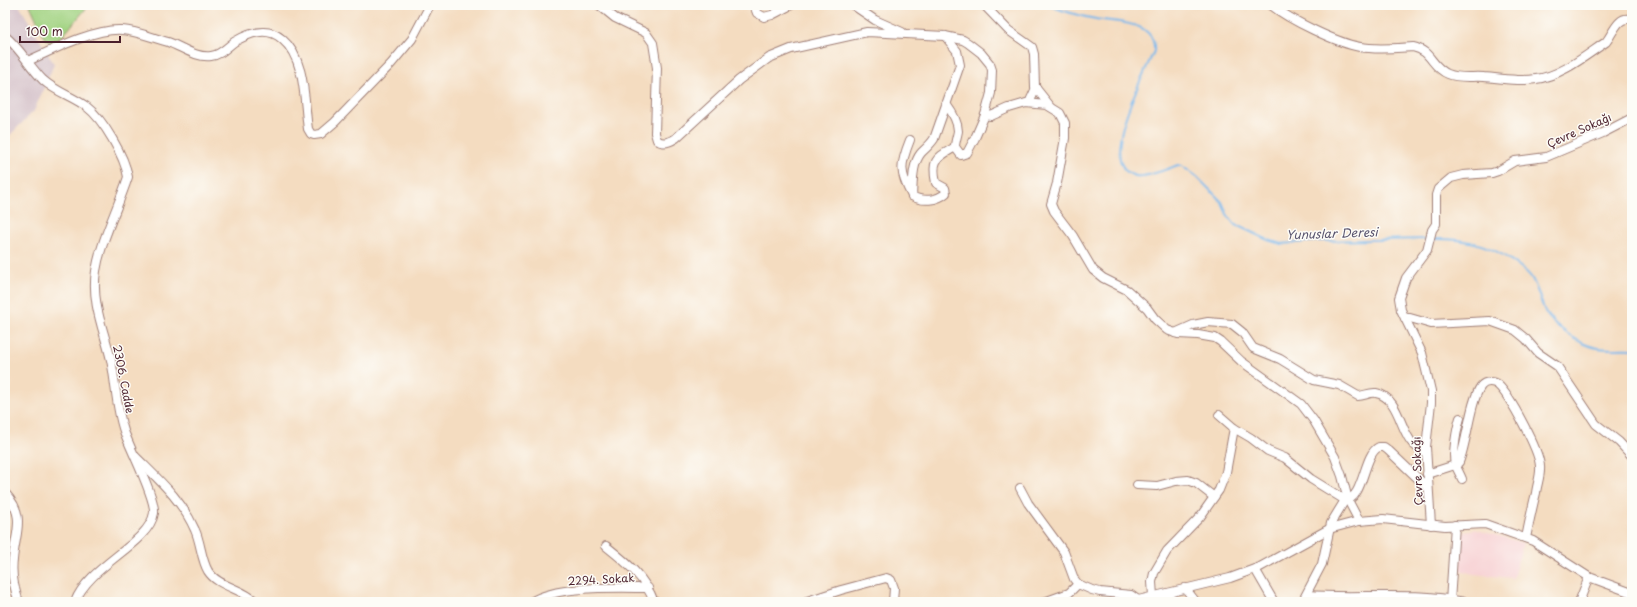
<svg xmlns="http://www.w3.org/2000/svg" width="1637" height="607" viewBox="0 0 1637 607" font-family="'Playpen Sans',sans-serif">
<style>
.built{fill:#f7cfd2}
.industrial{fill:#d2bdc6}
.green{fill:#a2d382;stroke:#767956}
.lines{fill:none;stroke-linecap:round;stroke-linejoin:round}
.stream{stroke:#78b8ec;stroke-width:2}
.minor-casing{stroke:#9f7e76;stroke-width:10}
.minor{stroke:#fff;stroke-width:8}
.labels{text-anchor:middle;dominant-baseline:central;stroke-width:3;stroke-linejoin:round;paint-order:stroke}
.street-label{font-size:11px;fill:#4a1f2b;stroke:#fdfcf7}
.water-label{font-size:12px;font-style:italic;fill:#5a556f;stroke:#fdfcf7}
</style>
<rect width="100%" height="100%" fill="#fdfcf7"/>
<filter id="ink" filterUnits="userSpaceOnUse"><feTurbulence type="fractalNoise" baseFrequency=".025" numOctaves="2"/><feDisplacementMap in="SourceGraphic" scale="8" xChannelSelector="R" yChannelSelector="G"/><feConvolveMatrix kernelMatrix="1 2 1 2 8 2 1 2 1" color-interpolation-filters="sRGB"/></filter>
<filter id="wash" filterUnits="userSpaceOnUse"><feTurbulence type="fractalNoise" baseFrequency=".012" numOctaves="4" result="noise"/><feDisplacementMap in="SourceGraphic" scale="16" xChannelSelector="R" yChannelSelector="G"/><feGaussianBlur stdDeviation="0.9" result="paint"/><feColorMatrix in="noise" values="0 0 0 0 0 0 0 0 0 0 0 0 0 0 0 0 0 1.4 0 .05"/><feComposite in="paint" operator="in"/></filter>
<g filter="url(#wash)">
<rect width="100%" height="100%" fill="#f4dcc0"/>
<!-- built -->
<polygon class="built" points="1474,529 1523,543 1513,578 1473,574 1456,569 1461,534"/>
<!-- industrial -->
<polygon class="industrial" points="5,5 19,5 54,64 34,111 5,140"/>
<!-- green -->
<polygon class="green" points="30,5 89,5 54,46 42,35 42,32"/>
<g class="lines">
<!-- stream -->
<g class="stream">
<path d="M1048,5C1063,11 1079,16 1096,19C1116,23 1156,20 1154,51C1145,73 1093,166 1136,176C1146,178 1167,169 1178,165L1182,166L1196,176L1222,202L1227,214L1234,224L1268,240L1281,244L1318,241L1427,239"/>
<path d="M1432,239C1463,238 1487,243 1512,261C1519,266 1526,270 1531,277C1538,288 1540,302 1546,313C1553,325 1577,342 1590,346C1603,351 1618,348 1632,349"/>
</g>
</g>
</g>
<g filter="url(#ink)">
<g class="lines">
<defs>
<g id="minor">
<path d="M599,5L615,18L646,33L653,43L657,68L655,133L657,140C663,145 670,142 676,138L739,80L769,58L791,49L867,32L945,36L963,40L968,43L981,53L990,64L992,70L991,93L985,115L991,116L1009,108L1026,103L1047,105L1060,113L1065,123V138L1057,183L1051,204L1054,211L1073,236L1093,270L1103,278L1127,290L1147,308L1155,319L1167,330L1178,334L1198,335L1215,338L1221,342L1241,361L1301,404L1314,421L1335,457L1342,476L1348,500L1359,521"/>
<polyline points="754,5 757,13 764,17 772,15 791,5"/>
<polyline points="853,5 875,20 902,32"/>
<polyline points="984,5 1008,30 1032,47 1034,54 1035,87 1051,107"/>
<path d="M1271,5C1290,20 1337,43 1360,47C1377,50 1396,48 1413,47C1432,51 1431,67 1448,74C1460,79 1472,76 1484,77C1501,78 1519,82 1536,79C1561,76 1585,56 1606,42C1613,34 1618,14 1632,20"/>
<path d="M5,36C20,48 29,66 43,80C56,92 72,96 87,107C103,119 125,157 128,177C118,208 101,240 96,271C91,303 104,330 111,360C116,384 116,408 124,431C130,449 156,498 154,513C149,544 89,565 75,602"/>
<path d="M28,61C52,50 95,28 122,30C137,31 153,38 168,42C182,47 196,58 211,56C221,55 227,47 234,42C249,33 267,26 282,39C306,59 304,101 308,129L311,134L314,135L321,134L335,122L391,64L412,39L430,5"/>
<polyline points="1029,103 1036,88"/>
<path d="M946,104C952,112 958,121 958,131C957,137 955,142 955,147L961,155L967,153L975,138L985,115"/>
<path d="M910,140C900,165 899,172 912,196C922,202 937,201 946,193L945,188L936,183C931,159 937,158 955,147"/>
<path d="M912,196C913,182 912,164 921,153C926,148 930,145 934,139L960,65L957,51L945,36"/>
<polyline points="1405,318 1410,318 1431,324 1490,321 1515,330 1526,339 1538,353 1557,366 1596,424 1619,442 1632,456"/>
<path d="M1175,333L1193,325L1208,322L1232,324L1242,332L1253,348L1280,359L1314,380L1339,385L1358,396C1364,396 1370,392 1376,393C1399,397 1400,431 1413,444C1417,448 1422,450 1426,453"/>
<path d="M1219,415L1234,428L1251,438L1268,451L1285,458L1311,479L1345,500C1364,500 1363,454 1379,447H1384L1388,450L1427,487"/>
<path d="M1460,418C1457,428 1452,454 1455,464C1457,469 1460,474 1462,479"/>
<path d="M136,457C159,480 182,500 195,530C201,543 201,559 208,571C218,587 242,588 256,602"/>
<path d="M1427,474L1455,465L1459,462C1467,443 1470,401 1481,386C1485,381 1493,381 1498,385C1510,396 1539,450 1540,466C1541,475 1537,484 1536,493C1532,508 1529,523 1526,538"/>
<polyline points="1137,485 1157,486 1176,481 1188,480 1196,483 1214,497"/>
<polyline points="1020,488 1028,503 1064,552 1074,579 1078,584 1092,590 1100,592 1131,595 1138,600"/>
<path d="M5,493C27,517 15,532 13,560C11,575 14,588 19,602"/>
<polyline points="1431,525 1426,447 1431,403 1431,391 1422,353 1401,310 1399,298 1406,278 1427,250 1432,230 1436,224 1436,195 1438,189 1451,178 1463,175 1492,173 1498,171 1515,161 1546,157 1603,133 1632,118"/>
<path d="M606,546C626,562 645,577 654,602"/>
<polyline points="1255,569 1274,602"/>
<polyline points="1185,588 1196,602"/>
<path d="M1307,595C1359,599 1412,591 1464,602"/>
<polyline points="1153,596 1152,582 1154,573 1167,551 1200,517 1219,490 1226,472 1234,428"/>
<path d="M531,602C557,585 617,588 648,588"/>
<polyline points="774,602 776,602"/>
<polyline points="804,602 841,590 886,578 891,580 894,588 893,602"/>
<polyline points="1044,602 1069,593 1078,584"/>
<polyline points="1130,602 1230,578 1260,567 1329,529 1359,521 1383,519 1445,526 1485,524 1533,541 1589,577 1632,593"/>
<polyline points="1164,602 1169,593"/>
<polyline points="1302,602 1322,564 1331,523 1345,500"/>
<polyline points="1450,602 1455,525"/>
<polyline points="1579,602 1589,577"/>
</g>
</defs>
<!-- minor casing -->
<use href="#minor" class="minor-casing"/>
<!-- minor -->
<use href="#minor" class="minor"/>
</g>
</g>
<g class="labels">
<!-- street labels -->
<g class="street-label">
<text transform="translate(1579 130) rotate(-24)">Çevre Sokağı</text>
<text transform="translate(124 379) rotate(79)">2306. Cadde</text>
<text transform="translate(1417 471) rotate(-92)">Çevre Sokağı</text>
<text transform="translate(601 579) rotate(-3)">2294. Sokak</text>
</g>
<!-- water labels -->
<g class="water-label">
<text transform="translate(1332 233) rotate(-2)">Yunuslar Deresi</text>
</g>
</g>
<!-- margin -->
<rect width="1637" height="607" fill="none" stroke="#fdfcf7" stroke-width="20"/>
<!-- scale -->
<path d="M20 36v6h100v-6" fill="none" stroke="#4a1f2b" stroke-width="2"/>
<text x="26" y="36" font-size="12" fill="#4a1f2b" stroke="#fdfcf7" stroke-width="3" paint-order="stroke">100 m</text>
</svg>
